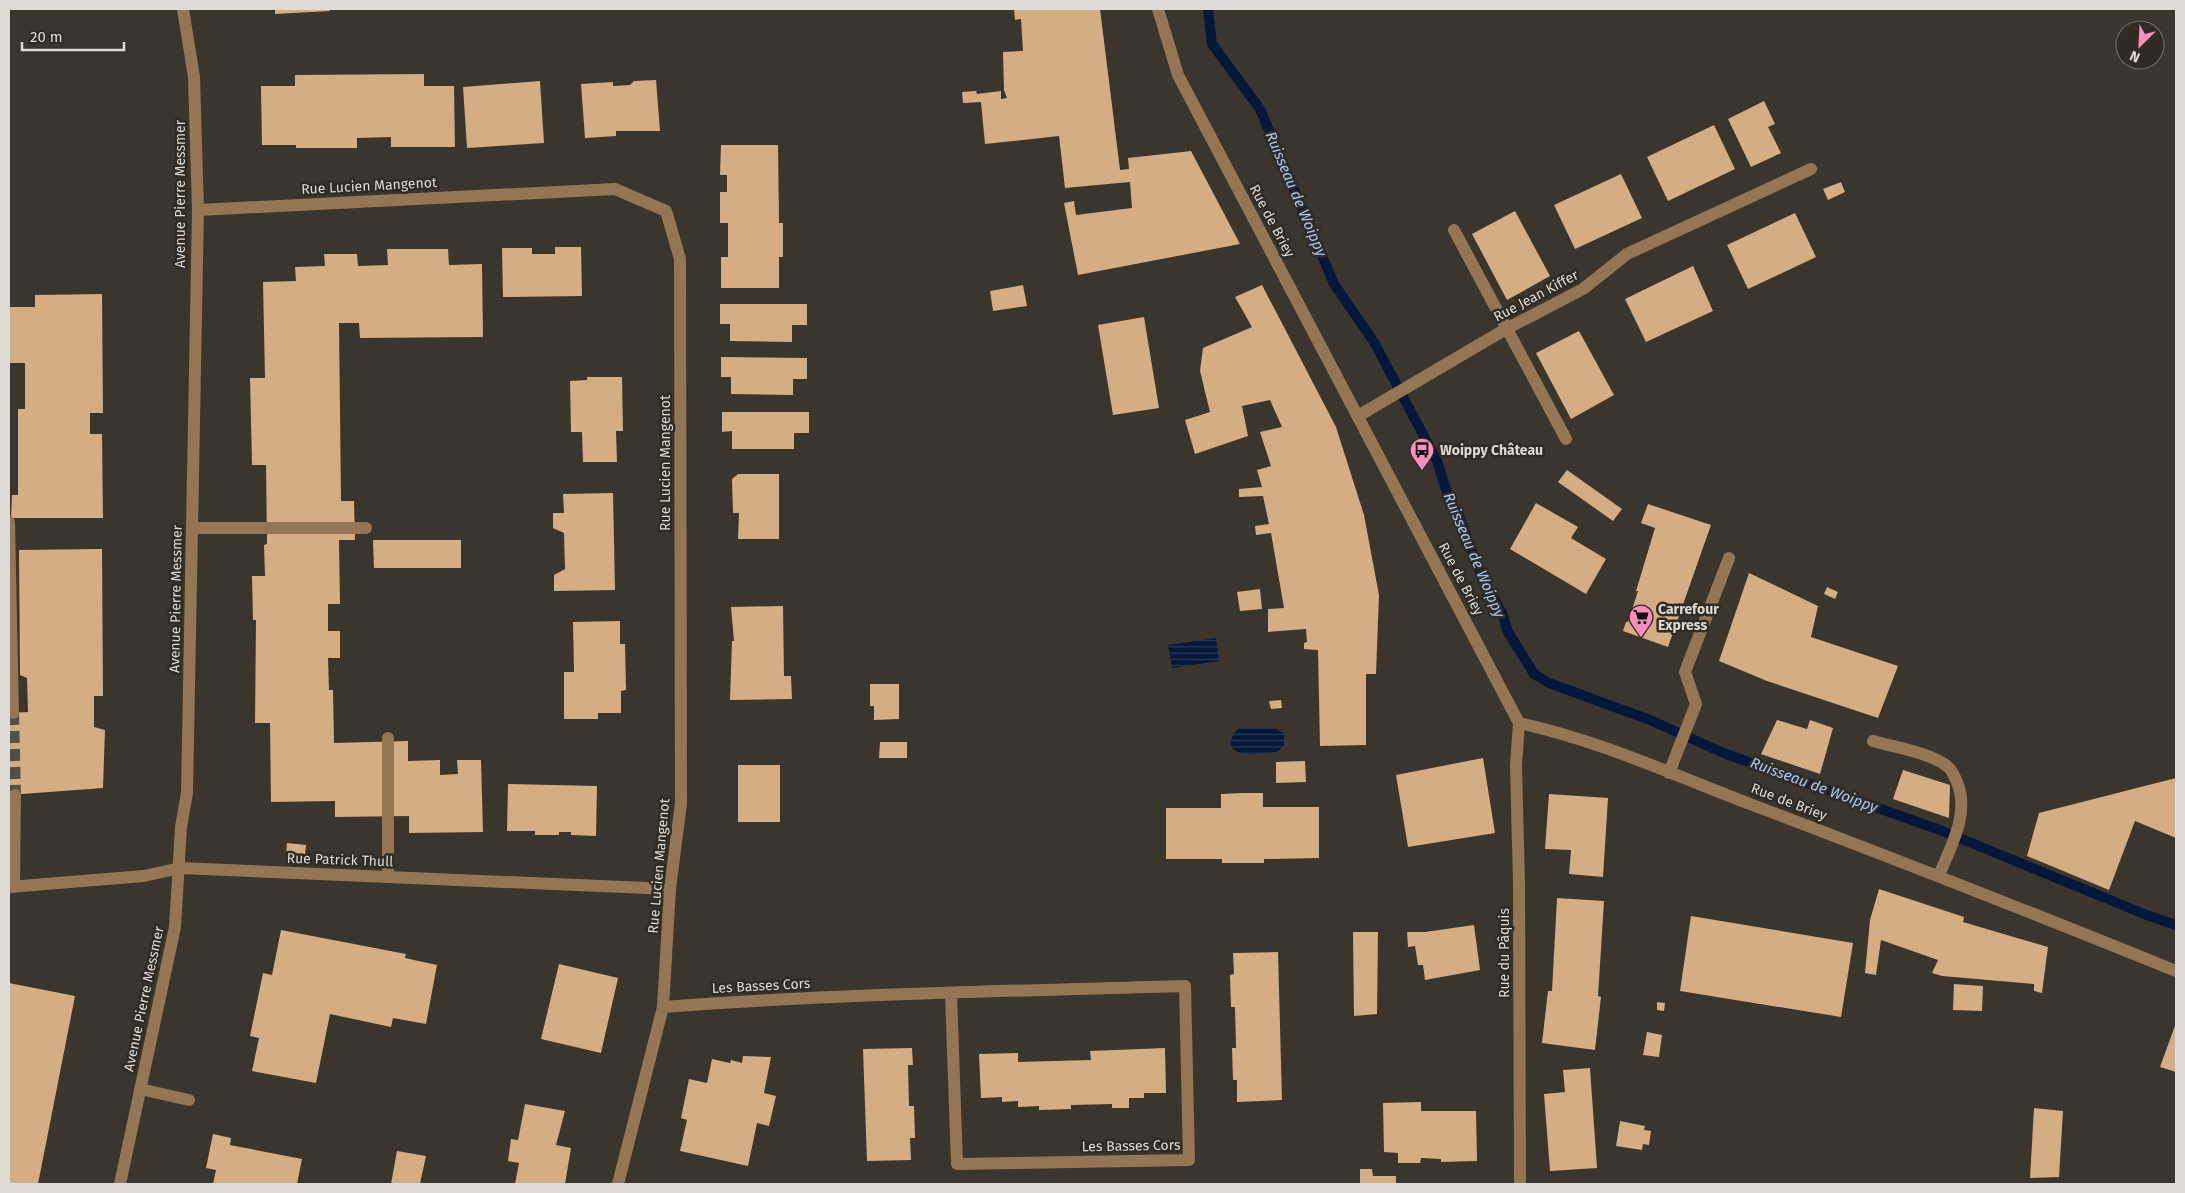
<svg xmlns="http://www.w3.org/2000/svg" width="2185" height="1193" viewBox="0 0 2185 1193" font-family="'Fira Sans',sans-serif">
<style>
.water{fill:url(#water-rules)}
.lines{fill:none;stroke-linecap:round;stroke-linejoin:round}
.stream{stroke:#05183c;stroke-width:10}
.building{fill:#d5ad83}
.minor-tunnel{stroke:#534e46;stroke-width:12;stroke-dasharray:12 6;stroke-linecap:butt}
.minor{stroke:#947655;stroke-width:12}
.labels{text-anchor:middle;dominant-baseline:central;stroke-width:5;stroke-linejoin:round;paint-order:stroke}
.street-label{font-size:14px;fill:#dedad5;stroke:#302b23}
.poi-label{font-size:14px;font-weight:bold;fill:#dedad5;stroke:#302b23;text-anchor:start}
.water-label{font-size:15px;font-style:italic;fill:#a6c5f9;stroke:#302b23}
</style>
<defs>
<pattern id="water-rules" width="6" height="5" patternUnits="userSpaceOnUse" patternTransform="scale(1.25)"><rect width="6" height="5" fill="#05183c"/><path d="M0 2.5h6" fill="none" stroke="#293957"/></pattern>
</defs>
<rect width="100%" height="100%" fill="#3a352d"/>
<!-- water -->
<g class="water">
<polygon points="1216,638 1219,661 1172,668 1168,645"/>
<path d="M1240,728H1275L1284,734V746L1277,752C1263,753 1233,760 1230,742L1235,732Z"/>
</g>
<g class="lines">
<!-- stream -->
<polyline class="stream" points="1208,9 1212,44 1260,109 1334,284 1374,342 1437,461 1451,506 1458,513 1481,576 1502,613 1508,632 1534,674 1549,683 1650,720 1726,754 1940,830 2149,916 2176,925"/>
</g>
<!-- building -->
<g class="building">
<polygon points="275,9 329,9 330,11 275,14"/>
<polygon points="1014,9 1100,9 1120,170 1129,169 1128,158 1191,151 1240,244 1078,275 1064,203 1074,201 1076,215 1132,208 1130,182 1065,188 1059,136 985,144 981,102 963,103 962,92 976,91 977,94 1001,91 1001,99 1007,98 1004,90 1003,52 1023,51 1021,19 1015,20"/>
<polygon points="424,74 424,86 454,86 455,147 391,147 391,137 357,138 357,148 296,148 296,145 262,145 261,86 295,86 295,75"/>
<polygon points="656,80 660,131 616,131 616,136 585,138 581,84 613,82 613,86 630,85 634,81"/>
<polygon points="540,81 544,143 467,148 463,87"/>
<polygon points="1764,101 1775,124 1768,127 1781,153 1751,167 1728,119"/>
<polygon points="1714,125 1735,169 1668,201 1647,157"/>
<polygon points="721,145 778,145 779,223 783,223 783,257 779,257 779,288 721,288 721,257 728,257 728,223 720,223 720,192 727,192 727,175 720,175"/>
<polygon points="1621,174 1642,218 1575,249 1554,205"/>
<polygon points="1841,182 1845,192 1828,200 1823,189"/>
<polygon points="1515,211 1550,276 1507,300 1472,234"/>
<polygon points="1795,213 1816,257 1748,289 1727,245"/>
<polygon points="555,247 581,247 582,296 503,297 502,248 532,248 532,254 555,254"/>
<polygon points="387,249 448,249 449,265 482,264 483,337 360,338 359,323 339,323 341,501 354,501 355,540 339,540 340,604 328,604 328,631 340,631 340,658 328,658 329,690 333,690 334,743 408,741 408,761 440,760 440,775 458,774 457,760 481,760 483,832 409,833 409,816 335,817 335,801 271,802 270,723 255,723 256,620 253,620 252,576 265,576 264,545 267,544 266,465 252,465 250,378 265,378 263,282 296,281 295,267 325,266 324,254 357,254 358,266 388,265"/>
<polygon points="1693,266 1713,311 1646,342 1625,299"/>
<polygon points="1023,285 1027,306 993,311 990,291"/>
<polygon points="1262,285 1336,427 1364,515 1379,595 1376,674 1366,674 1366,745 1320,746 1318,650 1304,649 1304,643 1307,642 1306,629 1268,632 1268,609 1284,608 1271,533 1256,535 1255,526 1269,524 1263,496 1239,497 1239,489 1262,487 1257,470 1271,466 1260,432 1282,427 1270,400 1242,406 1248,436 1195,454 1185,420 1210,412 1200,371 1203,348 1252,327 1235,297"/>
<polygon points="102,294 103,413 90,413 90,434 102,434 103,518 11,518 12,495 18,495 18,409 25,409 25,363 9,363 9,307 35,307 35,295"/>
<polygon points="720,304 807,304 807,325 792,325 792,342 730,341 730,324 720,324"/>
<polygon points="1144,317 1159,408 1113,415 1098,325"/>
<polygon points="1579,331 1614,395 1571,419 1536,353"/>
<polygon points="721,357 807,358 807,379 793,379 793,395 731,394 731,377 721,377"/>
<polygon points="587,377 622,377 623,431 616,431 617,462 583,462 582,432 571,432 570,381 587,380"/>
<polygon points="722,412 809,412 809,433 794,433 794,449 732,449 732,431 722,432"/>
<polygon points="1567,470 1622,509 1613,521 1558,482"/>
<polygon points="738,474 779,474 779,539 738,539 739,513 733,513 732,479"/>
<polygon points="613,493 615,590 554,591 554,575 565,569 564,533 553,528 553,513 564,513 563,494"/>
<polygon points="1536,503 1578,527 1571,538 1606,559 1586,594 1510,549"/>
<polygon points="1648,504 1711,525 1668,647 1623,631 1626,622 1628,622 1638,591 1636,591 1655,528 1641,523"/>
<polygon points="373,540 461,540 461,568 374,568"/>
<polygon points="102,549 103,696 94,696 94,727 105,730 103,788 9,795 9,713 28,712 27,678 20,675 19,550"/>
<polygon points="1749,573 1818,606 1811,637 1898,666 1878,718 1767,681 1719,661"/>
<polygon points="1827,587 1838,592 1835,599 1824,594"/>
<polygon points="1260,589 1262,609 1240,611 1237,592"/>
<polygon points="783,606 784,676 791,676 792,699 730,700 732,641 734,641 731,607"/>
<polygon points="620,621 620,644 625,644 626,690 621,691 621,713 598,713 598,719 564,719 564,672 574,672 573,622"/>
<polygon points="870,684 899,684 899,719 874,720 874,706 870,706"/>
<polygon points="1281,700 1282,708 1271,709 1269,701"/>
<polygon points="1777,720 1807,729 1810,720 1833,728 1820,774 1761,754"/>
<polygon points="880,742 907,742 907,758 879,758"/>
<polygon points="1483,758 1495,833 1408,847 1396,775"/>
<polygon points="1305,761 1306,782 1276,783 1276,762"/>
<rect x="738" y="765" width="42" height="57"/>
<polygon points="1903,770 1950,785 1949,818 1893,799"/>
<polygon points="2176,778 2176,838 2135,821 2109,890 2027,856 2039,813"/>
<polygon points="508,784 597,786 596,836 571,835 571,832 559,832 559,835 535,835 535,831 507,831"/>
<polygon points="1242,793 1263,793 1263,807 1319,807 1319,858 1264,859 1264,863 1222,863 1222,859 1166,859 1166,808 1221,808 1221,794"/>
<polygon points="1549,794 1608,798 1603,877 1569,874 1571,850 1545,849"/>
<polygon points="287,843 306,845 305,856 286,854"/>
<polygon points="1879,889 1964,917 1963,922 2048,947 2042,993 2034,991 2034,984 1942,976 1932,973 1938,960 1881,940 1876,975 1865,973 1870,920"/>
<polygon points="1557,898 1604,901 1598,996 1601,997 1595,1050 1542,1043 1548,991 1552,991"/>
<polygon points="1691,916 1853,943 1841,1017 1680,991"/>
<polygon points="1474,925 1480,970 1425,980 1423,965 1418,965 1415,946 1408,947 1407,932 1425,932"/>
<polygon points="281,930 406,954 405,958 437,965 426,1024 393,1018 391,1027 330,1014 316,1083 252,1071 259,1038 250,1036 263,973 272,975"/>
<polygon points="1353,932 1378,932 1377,1014 1354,1016"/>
<polygon points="1278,952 1282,1100 1237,1102 1237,1080 1233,1080 1232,1048 1236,1048 1235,1007 1231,1007 1230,975 1234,974 1233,953"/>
<polygon points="559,964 618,978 601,1053 541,1039"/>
<polygon points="9,983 75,996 38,1184 9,1184"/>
<polygon points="1954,984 1983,986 1982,1011 1953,1010"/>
<polygon points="1657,1002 1665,1003 1664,1011 1657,1010"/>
<polygon points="2176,1023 2176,1072 2160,1067"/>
<polygon points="1647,1032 1662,1035 1659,1057 1643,1055"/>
<polygon points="912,1048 913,1065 908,1065 909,1106 914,1106 915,1138 910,1138 911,1160 867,1161 863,1049"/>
<polygon points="1165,1048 1166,1093 1144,1093 1144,1098 1129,1098 1129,1108 1112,1108 1112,1104 1071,1105 1071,1109 1039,1110 1039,1106 1018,1107 1018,1101 1002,1102 1002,1097 981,1098 979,1054 1018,1053 1018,1062 1091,1060 1090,1051"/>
<polygon points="743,1056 771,1057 764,1093 776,1096 769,1126 757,1123 748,1166 680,1151 687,1120 681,1118 689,1079 707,1083 712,1059 730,1063 731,1060 742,1063"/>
<polygon points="1590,1068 1597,1168 1550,1171 1544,1094 1565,1092 1563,1070"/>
<polygon points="1421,1102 1421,1111 1476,1111 1477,1161 1441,1162 1441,1159 1421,1158 1420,1163 1398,1163 1398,1153 1384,1152 1383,1103"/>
<polygon points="525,1104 565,1111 556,1145 571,1148 565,1184 515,1184 519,1163 508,1161 511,1139 518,1140"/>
<polygon points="2034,1108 2063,1111 2059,1177 2030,1178"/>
<polygon points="1620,1121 1645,1126 1644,1130 1651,1131 1649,1145 1643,1144 1642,1150 1616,1146"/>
<polygon points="213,1134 231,1138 230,1145 302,1159 297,1184 213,1184 216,1170 206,1168"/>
<polygon points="397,1151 426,1156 420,1184 391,1184"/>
<polygon points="1360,1169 1372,1169 1373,1176 1396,1176 1396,1184 1360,1184"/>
</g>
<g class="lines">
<!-- minor-tunnel -->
<polyline class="minor-tunnel" points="13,713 15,795"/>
<!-- minor -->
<g class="minor">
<polyline points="1158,9 1178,75 1519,723"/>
<polyline points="198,210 615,189 666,211 680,259 681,803 670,889 663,1007 618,1184"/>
<polyline points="1454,230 1566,439"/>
<polyline points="1358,416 1506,329 1583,289 1627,254 1811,169"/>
<polyline points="9,522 13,713"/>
<polyline points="193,528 366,528"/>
<path d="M1519,723C1598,740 1674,775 1750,804C1893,858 2035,914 2176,971"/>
<polyline points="1519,723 1516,765 1519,883 1520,1184"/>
<polyline points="388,738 388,876"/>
<path d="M1873,741C1894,747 1932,753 1948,767C1952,770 1954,776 1956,780C1971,812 1951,846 1939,875"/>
<polyline points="1669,773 1696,704 1685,672 1729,558"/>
<polyline points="9,887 144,876 180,868 670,889"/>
<polyline points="14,887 15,795"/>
<path d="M663,1007C837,994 1011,991 1185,986L1189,1160L957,1164L951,993"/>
<polyline points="140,1089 189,1100"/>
<polyline points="120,1184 175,927 181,827 187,793 198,210 194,77 183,9"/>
</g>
</g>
<!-- icons -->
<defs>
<symbol id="bus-pin" viewBox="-11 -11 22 30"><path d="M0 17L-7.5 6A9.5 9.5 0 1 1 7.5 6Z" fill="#fe8ebd" stroke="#302b23"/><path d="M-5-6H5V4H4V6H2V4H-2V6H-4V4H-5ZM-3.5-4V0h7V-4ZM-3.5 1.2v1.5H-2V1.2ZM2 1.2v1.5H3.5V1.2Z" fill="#111"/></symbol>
<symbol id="supermarket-pin" viewBox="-11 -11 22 30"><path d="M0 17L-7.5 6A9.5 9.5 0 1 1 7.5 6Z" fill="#fe8ebd" stroke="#302b23"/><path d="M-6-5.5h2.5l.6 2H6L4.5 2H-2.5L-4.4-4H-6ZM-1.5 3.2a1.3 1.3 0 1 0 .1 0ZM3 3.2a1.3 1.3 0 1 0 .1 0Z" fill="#111"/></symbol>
</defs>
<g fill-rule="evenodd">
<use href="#bus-pin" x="1408" y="436" width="28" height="38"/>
<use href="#supermarket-pin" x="1627" y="603" width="28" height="38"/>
</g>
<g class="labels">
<!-- street labels -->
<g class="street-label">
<text transform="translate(369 186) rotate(-3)">Rue Lucien Mangenot</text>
<text transform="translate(180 194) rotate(-90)">Avenue Pierre Messmer</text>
<text transform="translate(1272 221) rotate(62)">Rue de Briey</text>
<text transform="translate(1536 296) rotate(-28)">Rue Jean Kiffer</text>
<text transform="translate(665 463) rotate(-90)">Rue Lucien Mangenot</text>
<text transform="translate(1461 579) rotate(62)">Rue de Briey</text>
<text transform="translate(176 599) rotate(-89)">Avenue Pierre Messmer</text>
<text transform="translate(1789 802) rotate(21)">Rue de Briey</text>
<text transform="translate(340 860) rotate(2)">Rue Patrick Thull</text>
<text transform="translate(659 866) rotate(-85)">Rue Lucien Mangenot</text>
<text transform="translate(1504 953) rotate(-90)">Rue du Pâquis</text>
<text transform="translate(761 986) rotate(-3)">Les Basses Cors</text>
<text transform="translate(144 999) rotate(-78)">Avenue Pierre Messmer</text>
<text transform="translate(1131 1146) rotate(-1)">Les Basses Cors</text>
</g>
<!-- poi labels -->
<g class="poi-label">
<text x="1440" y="450">Woippy Château</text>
<text x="1658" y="609">Carrefour<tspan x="1658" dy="16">Express</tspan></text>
</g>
<!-- water labels -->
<g class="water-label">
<text transform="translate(1296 194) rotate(67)">Ruisseau de Woippy</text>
<text transform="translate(1474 555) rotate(67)">Ruisseau de Woippy</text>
<text transform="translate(1814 785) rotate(20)">Ruisseau de Woippy</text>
</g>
</g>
<!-- border -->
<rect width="2185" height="1193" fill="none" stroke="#dedad5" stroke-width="20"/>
<!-- north arrow -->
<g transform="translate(2140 45) rotate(204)"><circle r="24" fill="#302b23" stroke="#76716a"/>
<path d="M0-4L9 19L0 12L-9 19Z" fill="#fe8ebd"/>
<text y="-8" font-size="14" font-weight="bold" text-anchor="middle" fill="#dedad5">N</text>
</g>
<!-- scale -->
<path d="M22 42v8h102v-8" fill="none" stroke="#dedad5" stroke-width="2.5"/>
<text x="30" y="42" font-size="15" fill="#dedad5" stroke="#302b23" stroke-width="4" paint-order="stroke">20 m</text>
</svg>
